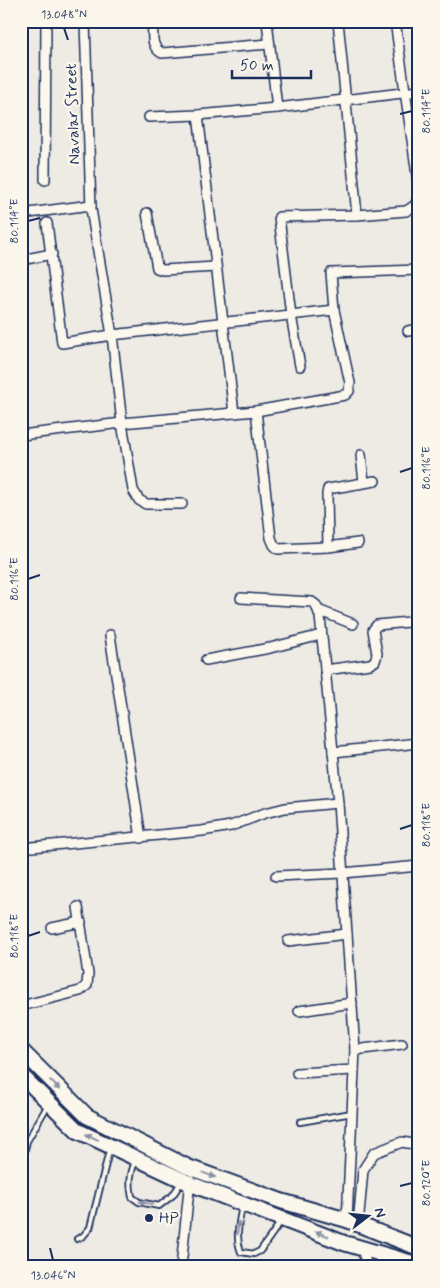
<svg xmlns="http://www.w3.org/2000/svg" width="440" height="1288" viewBox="0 0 440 1288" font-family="Mynerve,sans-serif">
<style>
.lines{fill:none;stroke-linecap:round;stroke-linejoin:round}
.service-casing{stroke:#1b2f5e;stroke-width:8}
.minor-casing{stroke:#1b2f5e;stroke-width:12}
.primary-casing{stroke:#1b2f5e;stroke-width:18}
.service{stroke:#fbf7ec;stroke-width:4.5}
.minor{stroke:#fbf7ec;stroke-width:9}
.primary{stroke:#fbf7ec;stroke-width:14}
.oneway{fill:#8b93a5}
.ticks{fill:none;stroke:#1b2f5e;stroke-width:2}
.poi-dot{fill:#1b2f5e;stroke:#fbf7ec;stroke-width:2}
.labels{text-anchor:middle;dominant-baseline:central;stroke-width:4.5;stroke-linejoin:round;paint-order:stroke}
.street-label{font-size:16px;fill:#1b2f5e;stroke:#fbf7ec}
.poi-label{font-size:16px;fill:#1b2f5e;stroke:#fbf7ec;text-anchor:start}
.neatline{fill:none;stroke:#1b2f5e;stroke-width:2}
.ticks-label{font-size:12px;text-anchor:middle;fill:#1b2f5e}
</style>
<rect width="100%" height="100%" fill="#eeebe4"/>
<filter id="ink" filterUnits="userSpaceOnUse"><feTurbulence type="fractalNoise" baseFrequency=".02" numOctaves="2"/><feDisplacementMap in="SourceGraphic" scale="10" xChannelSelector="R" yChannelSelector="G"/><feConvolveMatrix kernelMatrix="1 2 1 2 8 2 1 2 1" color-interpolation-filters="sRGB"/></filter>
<g filter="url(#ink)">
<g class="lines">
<defs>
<g id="service">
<polyline points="300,1122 352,1113"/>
<path d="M136,1160C130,1173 129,1183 132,1197L139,1202L159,1206L173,1195L182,1181"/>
<polyline points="21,1165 27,1141 48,1105"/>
<polyline points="21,1206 24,1230 23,1254"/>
<path d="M242,1206C239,1223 235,1237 241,1252L254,1254L260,1251L282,1220"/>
<polyline points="77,1239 83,1236 90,1228 110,1147"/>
</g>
<g id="minor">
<polyline points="85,21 91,209 112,335 122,423 133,490 139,500 146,504 182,504"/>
<path d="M153,21C153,34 150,47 162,53L269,44"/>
<polyline points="267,21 277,108"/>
<polyline points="338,21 357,215"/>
<polyline points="395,21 419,189"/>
<polyline points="198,115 234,413"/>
<polyline points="149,117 198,115 277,108 419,91"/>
<polyline points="45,180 46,21"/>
<polyline points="147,213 157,268 163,270 216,267"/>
<polyline points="21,214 91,205"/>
<polyline points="47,223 62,343 112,335 334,310"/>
<polyline points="21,260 52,254"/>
<polyline points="408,331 419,329"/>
<polyline points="300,366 291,315 279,217 357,215 406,211 414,206 419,199"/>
<polyline points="256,411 271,538 274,545 278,549 328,547 358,543"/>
<polyline points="21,435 122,423 256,411 345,395 349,391 350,383 334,310 331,273 419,270"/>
<polyline points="361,455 364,482"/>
<polyline points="328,547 327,494 328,489 375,481"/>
<polyline points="241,598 312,602 316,605 320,616 338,803 355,1050 347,1220"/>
<polyline points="318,610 353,624"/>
<polyline points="110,635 141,838"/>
<polyline points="206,660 270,648 321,635"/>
<polyline points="325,670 370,664 375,661 377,654 373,630 377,625 419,621"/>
<polyline points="333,752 419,743"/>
<polyline points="21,848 202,831 231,826 265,813 285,808 338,803"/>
<polyline points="276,876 343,873 419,866"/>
<polyline points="52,928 81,922"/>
<polyline points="288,941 347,934"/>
<polyline points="21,1006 80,991 87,985 88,974 78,907"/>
<polyline points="299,1011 352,1003"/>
<polyline points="355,1050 402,1044"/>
<polyline points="297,1073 354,1070"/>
<polyline points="358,1225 363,1170 374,1153 402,1142 419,1145"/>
<polyline points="362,1248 367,1267"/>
<polyline points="379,1253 382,1267"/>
<polyline points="181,1267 190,1180"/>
</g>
<g id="primary">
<polyline points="21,1050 87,1116 188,1167 281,1201 347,1220 419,1248"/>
<polyline points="21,1075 78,1131 191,1184 344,1243 419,1265"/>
</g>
</defs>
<!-- service casing -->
<use href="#service" class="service-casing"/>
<!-- minor casing -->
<use href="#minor" class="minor-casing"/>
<!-- primary casing -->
<use href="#primary" class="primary-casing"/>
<!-- service -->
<use href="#service" class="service"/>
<!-- minor -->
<use href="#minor" class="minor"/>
<!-- primary -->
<use href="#primary" class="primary"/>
</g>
<!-- one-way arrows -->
<defs><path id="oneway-solid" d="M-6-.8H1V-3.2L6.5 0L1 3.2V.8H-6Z" transform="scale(1.25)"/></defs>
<g class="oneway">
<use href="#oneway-solid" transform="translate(55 1085) rotate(44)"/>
<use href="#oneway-solid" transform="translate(92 1137) rotate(-155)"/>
<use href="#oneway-solid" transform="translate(209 1175) rotate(20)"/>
<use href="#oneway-solid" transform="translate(146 1203) rotate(-169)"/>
<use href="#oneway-solid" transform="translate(238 1228) rotate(-83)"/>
<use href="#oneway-solid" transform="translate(322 1234) rotate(-159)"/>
</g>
</g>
<!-- ticks -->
<path class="ticks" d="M64,28L68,40M400,114L412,111M28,221L40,218M400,472L412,468M28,579L40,575M400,829L412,825M28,936L40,932M400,1186L412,1183M50,1248L53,1260"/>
<!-- markers -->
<circle class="poi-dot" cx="149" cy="1218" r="5"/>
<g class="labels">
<!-- street labels -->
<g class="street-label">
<text transform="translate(73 114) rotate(-92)">Navalar Street</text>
</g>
<!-- poi labels -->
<g class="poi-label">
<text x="159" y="1218">HP</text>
</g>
</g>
<!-- margin -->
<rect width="440" height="1288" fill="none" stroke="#fbf7ec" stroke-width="55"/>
<!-- north arrow -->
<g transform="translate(368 1216) rotate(74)" stroke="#fbf7ec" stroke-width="4" paint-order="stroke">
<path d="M0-4L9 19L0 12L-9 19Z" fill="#1b2f5e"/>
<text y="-8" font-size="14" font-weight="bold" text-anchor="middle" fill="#1b2f5e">N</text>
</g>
<!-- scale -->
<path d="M232 70v8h79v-8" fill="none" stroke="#1b2f5e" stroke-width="2.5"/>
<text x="240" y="70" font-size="15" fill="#1b2f5e" stroke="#fbf7ec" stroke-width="4" paint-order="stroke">50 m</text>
<rect x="28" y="28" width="384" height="1232" class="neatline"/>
<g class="ticks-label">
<text x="64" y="18">13.048°N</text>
<text transform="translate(426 111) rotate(-90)" y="4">80.114°E</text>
<text transform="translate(14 221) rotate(-90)" y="4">80.114°E</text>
<text transform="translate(426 468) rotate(-90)" y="4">80.116°E</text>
<text transform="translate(14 579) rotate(-90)" y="4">80.116°E</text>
<text transform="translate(426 825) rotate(-90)" y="4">80.118°E</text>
<text transform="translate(14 936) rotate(-90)" y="4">80.118°E</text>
<text transform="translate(426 1183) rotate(-90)" y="4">80.120°E</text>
<text x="53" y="1279">13.046°N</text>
</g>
</svg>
